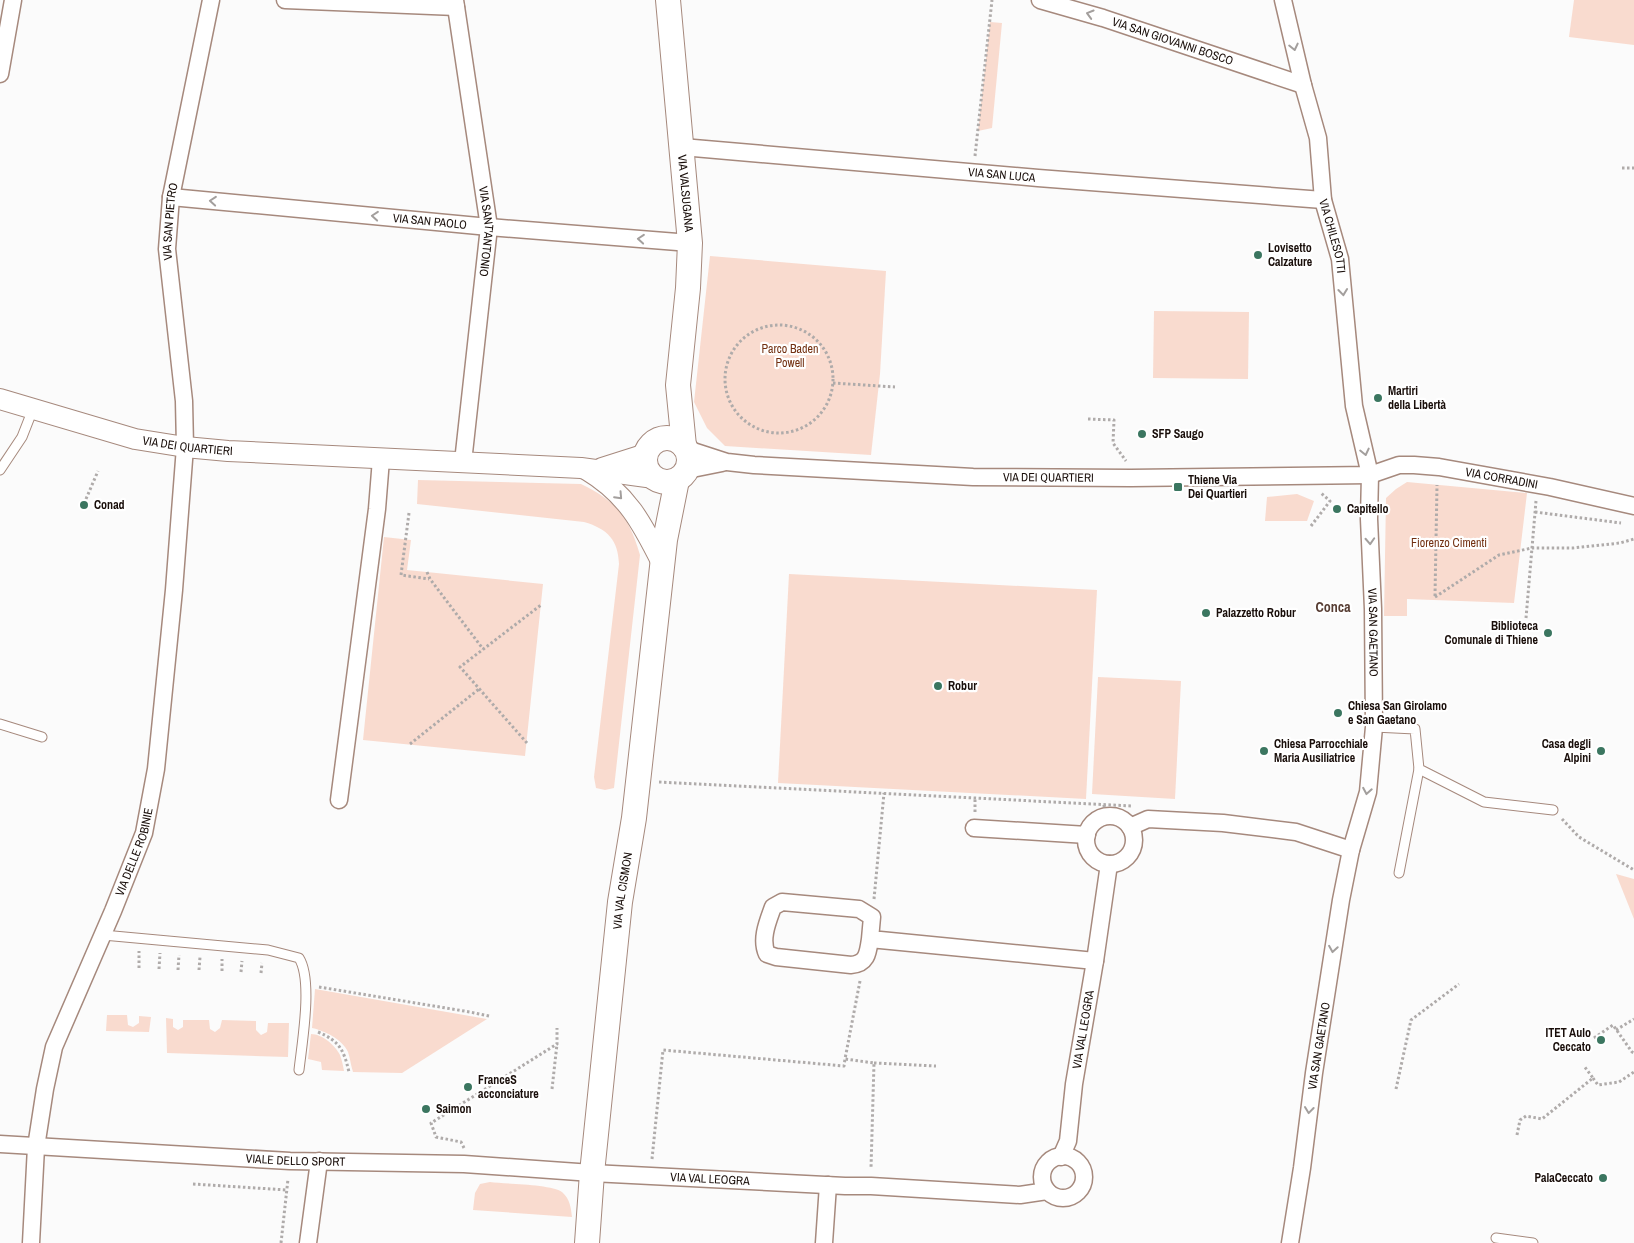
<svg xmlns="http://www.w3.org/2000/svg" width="1634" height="1243" viewBox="0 0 1634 1243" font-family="'Archivo Narrow',sans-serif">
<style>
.green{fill:#f9dbcf}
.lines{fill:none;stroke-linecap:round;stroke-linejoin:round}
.service-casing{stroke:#a6897d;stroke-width:11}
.minor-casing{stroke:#a6897d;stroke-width:19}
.tertiary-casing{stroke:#a6897d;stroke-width:22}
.secondary-casing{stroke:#a6897d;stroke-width:26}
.path{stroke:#afabaa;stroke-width:3;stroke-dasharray:2.5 2.5;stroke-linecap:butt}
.service{stroke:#fff;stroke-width:9}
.minor{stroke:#fff;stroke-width:16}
.tertiary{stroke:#fff;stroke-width:20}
.secondary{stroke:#fff;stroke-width:24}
.oneway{stroke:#a39f9d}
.poi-dot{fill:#3b7660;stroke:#fff;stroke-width:2}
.labels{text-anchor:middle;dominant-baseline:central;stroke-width:4.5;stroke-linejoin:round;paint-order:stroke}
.street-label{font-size:12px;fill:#190e0a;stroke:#fff}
.poi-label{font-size:12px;font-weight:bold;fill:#190e0a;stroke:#fff;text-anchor:start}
.park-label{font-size:12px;fill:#723011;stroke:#fff}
.neighbourhood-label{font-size:14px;font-weight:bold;fill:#573d33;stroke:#fff}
</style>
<rect width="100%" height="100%" fill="#fbfbfb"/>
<!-- green -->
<g class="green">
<polygon points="1574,0 1634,0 1634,45 1569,37"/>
<polygon points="990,22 1002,23 992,128 978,131"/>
<polygon points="710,256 886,271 880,374 871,455 725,446 707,428 694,402"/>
<polygon points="1154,311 1249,312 1248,379 1153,378"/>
<path d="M418,480L581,484C616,501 629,517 640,555L614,788L605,790L596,788L594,777L619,564C618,540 608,529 584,522L417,504Z"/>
<polygon points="1407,482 1527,493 1514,603 1407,599 1407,616 1384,616 1386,498 1396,489"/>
<polygon points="1297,494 1314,501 1307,521 1265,521 1267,497"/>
<polygon points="384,537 411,540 407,570 543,584 525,756 363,740"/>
<polygon points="789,574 1097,590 1086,799 778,783"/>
<polygon points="1098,677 1181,681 1175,799 1092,794"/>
<polygon points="1616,874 1634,879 1634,919"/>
<path d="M315,989L487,1019L402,1073L353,1072C351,1066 350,1058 348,1052C342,1039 325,1031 312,1028Z"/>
<polygon points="107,1015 127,1015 128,1025 133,1027 139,1023 139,1016 151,1017 149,1032 106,1031"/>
<polygon points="166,1018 173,1019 173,1027 178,1030 183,1027 183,1020 209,1020 210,1029 215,1032 220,1028 222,1020 256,1021 256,1030 261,1035 267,1032 268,1023 289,1023 288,1057 167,1053"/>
<path d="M311,1034C322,1034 335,1045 340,1055C342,1060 343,1066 344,1071L322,1070L321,1062L308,1059Z"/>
<path d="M490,1182C505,1184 552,1184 562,1192C570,1199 571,1208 572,1217L473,1210L475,1193L480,1184Z"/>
</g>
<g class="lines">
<defs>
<g id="service">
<polyline points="0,470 22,437 33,409"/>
<polyline points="0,724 42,737"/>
<polyline points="1374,727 1415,729 1419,769 1484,802 1553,810"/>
<polyline points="1399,873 1419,769"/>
<path d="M103,935L268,950L299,958C313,980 302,1043 299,1070"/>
<polyline points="1496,1238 1533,1243"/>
</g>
<g id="minor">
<polyline points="285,0 456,7"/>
<path id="s1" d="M455,0L489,227L463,462"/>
<path id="s2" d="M1040,0L1103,18L1303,85"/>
<path id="s3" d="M1283,0L1303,85L1318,138L1323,200L1340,259L1354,406L1370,475L1369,519L1373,609L1374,727L1368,792L1351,850L1341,900L1314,1073L1302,1168L1290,1243"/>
<polyline points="0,74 13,0"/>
<path id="s4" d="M682,147L1038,178L1323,200"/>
<path id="s5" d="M171,197L489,227L690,243"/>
<path id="s6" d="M687,449L727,462L754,465L973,477L1131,478L1370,475L1399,465H1414L1439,467L1550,487L1634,506"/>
<polyline points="687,470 722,463"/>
<polyline points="339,800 377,509 381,459"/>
<circle cx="1110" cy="840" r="24"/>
<polyline points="1130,827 1148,819 1223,823 1296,832 1351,850"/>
<polyline points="974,828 1087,835"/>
<path d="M870,939C868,953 867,964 851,965L776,957L767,954C760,939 768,921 773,907L782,902L859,909L872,917L870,939L1095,961"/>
<path id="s7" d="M0,1144L290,1161L464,1164L592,1173L845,1186H871L1020,1195L1047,1191"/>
<circle cx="1063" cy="1177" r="21"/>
<path id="s8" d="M1061,1157L1068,1141L1074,1084L1095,961L1109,864"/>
<path id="s9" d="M31,1243L36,1147L45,1089L54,1047L113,911L144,833L156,769L174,590L185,447L184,401L167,249L171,197L211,0"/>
<polyline points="308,1243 319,1161"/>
<polyline points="824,1243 828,1185"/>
</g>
<g id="tertiary">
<path id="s10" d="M0,399L135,439L185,447L228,451L581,468L654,478"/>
<polyline points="602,468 646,454"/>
<path d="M587,470C627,494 642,523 662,563"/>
</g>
<g id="secondary">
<path id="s11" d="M668,0L690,243L688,288L678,385L684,446"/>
<circle cx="667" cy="460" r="22"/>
<path id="s12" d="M587,1243L592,1173L620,902L634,818L665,540L677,480"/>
</g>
</defs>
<!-- service casing -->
<use href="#service" class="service-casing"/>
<!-- minor casing -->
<use href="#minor" class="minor-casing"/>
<!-- tertiary casing -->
<use href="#tertiary" class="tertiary-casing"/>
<!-- secondary casing -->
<use href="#secondary" class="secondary-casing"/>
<!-- path -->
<g class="path">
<polyline points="975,156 992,0"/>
<polyline points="1622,168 1634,168"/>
<circle cx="779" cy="379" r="54"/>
<polyline points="833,383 895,387"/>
<polyline points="1088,419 1114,420 1113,443 1126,461"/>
<polyline points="86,499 98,471"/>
<polyline points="1535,512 1621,523"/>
<polyline points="409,513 401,575 429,579"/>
<polyline points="1311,526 1330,501 1321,493"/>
<polyline points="427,572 430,579 483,649"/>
<polyline points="1435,596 1437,485"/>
<polyline points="1435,597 1499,555 1532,548 1573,548 1620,543 1634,539"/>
<polyline points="1526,618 1536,501"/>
<polyline points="527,743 460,667 541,605"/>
<polyline points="410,744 479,689"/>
<polyline points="659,782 1132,806"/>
<polyline points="1104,805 1105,817"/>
<polyline points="975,812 975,798"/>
<polyline points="1562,819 1579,837 1634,870"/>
<polyline points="874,899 884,793"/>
<polyline points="139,968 139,951"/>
<polyline points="159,969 160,953"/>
<polyline points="178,970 179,955"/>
<polyline points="199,970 200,957"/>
<polyline points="222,971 222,959"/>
<polyline points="241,972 242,961"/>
<polyline points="261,973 262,963"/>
<polyline points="860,981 845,1059 874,1063 871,1168"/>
<polyline points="319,987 470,1012 489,1016"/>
<polyline points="1616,1030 1634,1019"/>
<path d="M318,1032C340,1041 344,1051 349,1072"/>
<polyline points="1594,1038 1613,1025 1632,1052 1634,1053"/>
<polyline points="874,1063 936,1066"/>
<polyline points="1593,1078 1598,1085 1619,1082 1634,1072"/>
<polyline points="552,1089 557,1044"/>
<polyline points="1396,1089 1411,1020 1459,984"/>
<polyline points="1517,1135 1520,1120 1526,1116 1542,1119 1593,1078 1584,1066"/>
<polyline points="464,1148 461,1142 436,1137 431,1123 557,1044 557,1028"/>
<polyline points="652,1159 663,1050 844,1066 845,1059"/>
<polyline points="193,1184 287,1190"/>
<polyline points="281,1243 288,1179"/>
</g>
<!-- service -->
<use href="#service" class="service"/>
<!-- minor -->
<use href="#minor" class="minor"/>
<!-- tertiary -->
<use href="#tertiary" class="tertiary"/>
<!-- secondary -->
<use href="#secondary" class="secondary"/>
</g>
<!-- one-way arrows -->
<defs><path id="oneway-chevron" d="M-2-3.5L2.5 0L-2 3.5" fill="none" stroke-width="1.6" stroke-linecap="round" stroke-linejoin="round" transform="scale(1.25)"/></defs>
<g class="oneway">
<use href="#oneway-chevron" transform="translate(1090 14) rotate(-164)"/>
<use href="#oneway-chevron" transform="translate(1294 47) rotate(77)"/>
<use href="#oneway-chevron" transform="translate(213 201) rotate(-175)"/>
<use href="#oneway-chevron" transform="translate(375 216) rotate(-175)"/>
<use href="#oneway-chevron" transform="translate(641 239) rotate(-175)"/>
<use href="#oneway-chevron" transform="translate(1343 292) rotate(84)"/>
<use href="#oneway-chevron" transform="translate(1365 452) rotate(77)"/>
<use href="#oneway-chevron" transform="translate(619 496) rotate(47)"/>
<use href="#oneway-chevron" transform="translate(1370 541) rotate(87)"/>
<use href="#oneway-chevron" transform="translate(1367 791) rotate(100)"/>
<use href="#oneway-chevron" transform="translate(1333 949) rotate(99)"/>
<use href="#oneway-chevron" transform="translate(1309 1110) rotate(97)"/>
</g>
<!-- markers -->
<g class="poi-dot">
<circle cx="1258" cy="255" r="5"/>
<circle cx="1378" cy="398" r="5"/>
<circle cx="1142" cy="434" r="5"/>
<rect x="1173" y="482" width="10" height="10" rx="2.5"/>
<circle cx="84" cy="505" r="5"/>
<circle cx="1337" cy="509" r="5"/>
<circle cx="1206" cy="613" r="5"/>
<circle cx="1548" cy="633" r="5"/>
<circle cx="938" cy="686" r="5"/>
<circle cx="1338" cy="713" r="5"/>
<circle cx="1264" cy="751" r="5"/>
<circle cx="1601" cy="751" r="5"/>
<circle cx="1601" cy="1040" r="5"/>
<circle cx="468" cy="1087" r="5"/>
<circle cx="426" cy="1109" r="5"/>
<circle cx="1603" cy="1178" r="5"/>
</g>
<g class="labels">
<!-- street labels -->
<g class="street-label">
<text stroke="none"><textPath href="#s2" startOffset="139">VIA SAN GIOVANNI BOSCO</textPath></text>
<text stroke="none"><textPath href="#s4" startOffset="321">VIA SAN LUCA</textPath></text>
<text stroke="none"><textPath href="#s11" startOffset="194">VIA VALSUGANA</textPath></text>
<text stroke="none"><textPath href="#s5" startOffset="260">VIA SAN PAOLO</textPath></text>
<text stroke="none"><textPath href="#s9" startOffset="1045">VIA SAN PIETRO</textPath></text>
<text stroke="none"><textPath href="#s1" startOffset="234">VIA SANT'ANTONIO</textPath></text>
<text stroke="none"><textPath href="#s3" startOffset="242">VIA CHILESOTTI</textPath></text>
<text stroke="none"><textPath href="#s10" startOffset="194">VIA DEI QUARTIERI</textPath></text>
<text stroke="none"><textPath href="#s6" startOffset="364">VIA DEI QUARTIERI</textPath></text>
<text stroke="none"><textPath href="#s6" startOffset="820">VIA CORRADINI</textPath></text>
<text stroke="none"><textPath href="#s3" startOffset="642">VIA SAN GAETANO</textPath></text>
<text stroke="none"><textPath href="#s9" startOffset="409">VIA DELLE ROBINIE</textPath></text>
<text stroke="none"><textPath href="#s12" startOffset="354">VIA VAL CISMON</textPath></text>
<text stroke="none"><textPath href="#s8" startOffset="130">VIA VAL LEOGRA</textPath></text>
<text transform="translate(1319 1046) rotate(-81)">VIA SAN GAETANO</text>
<text stroke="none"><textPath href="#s7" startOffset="296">VIALE DELLO SPORT</textPath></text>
<text stroke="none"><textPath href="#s7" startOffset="711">VIA VAL LEOGRA</textPath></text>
</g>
<!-- poi labels -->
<g class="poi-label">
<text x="1268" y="248">Lovisetto<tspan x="1268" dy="14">Calzature</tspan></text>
<text x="1388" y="391">Martiri<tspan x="1388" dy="14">della Libertà</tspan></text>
<text x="1152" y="434">SFP Saugo</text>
<text x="1188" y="480">Thiene Via<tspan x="1188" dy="14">Dei Quartieri</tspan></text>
<text x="94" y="505">Conad</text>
<text x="1347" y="509">Capitello</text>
<text x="1216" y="613">Palazzetto Robur</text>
<text x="1538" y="626" text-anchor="end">Biblioteca<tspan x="1538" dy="14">Comunale di Thiene</tspan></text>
<text x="948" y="686">Robur</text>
<text x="1348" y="706">Chiesa San Girolamo<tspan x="1348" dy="14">e San Gaetano</tspan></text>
<text x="1274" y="744">Chiesa Parrocchiale<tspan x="1274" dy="14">Maria Ausiliatrice</tspan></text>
<text x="1591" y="744" text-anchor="end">Casa degli<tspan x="1591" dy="14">Alpini</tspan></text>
<text x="1591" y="1033" text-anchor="end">ITET Aulo<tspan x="1591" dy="14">Ceccato</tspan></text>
<text x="478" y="1080">FranceS<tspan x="478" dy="14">acconciature</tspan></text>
<text x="436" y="1109">Saimon</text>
<text x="1593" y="1178" text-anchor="end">PalaCeccato</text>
</g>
<!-- park labels -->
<g class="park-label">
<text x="790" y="349">Parco Baden<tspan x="790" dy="14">Powell</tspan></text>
<text x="1449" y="543">Fiorenzo Cimenti</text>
</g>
<!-- neighbourhood labels -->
<g class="neighbourhood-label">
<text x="1333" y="607">Conca</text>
</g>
</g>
</svg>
